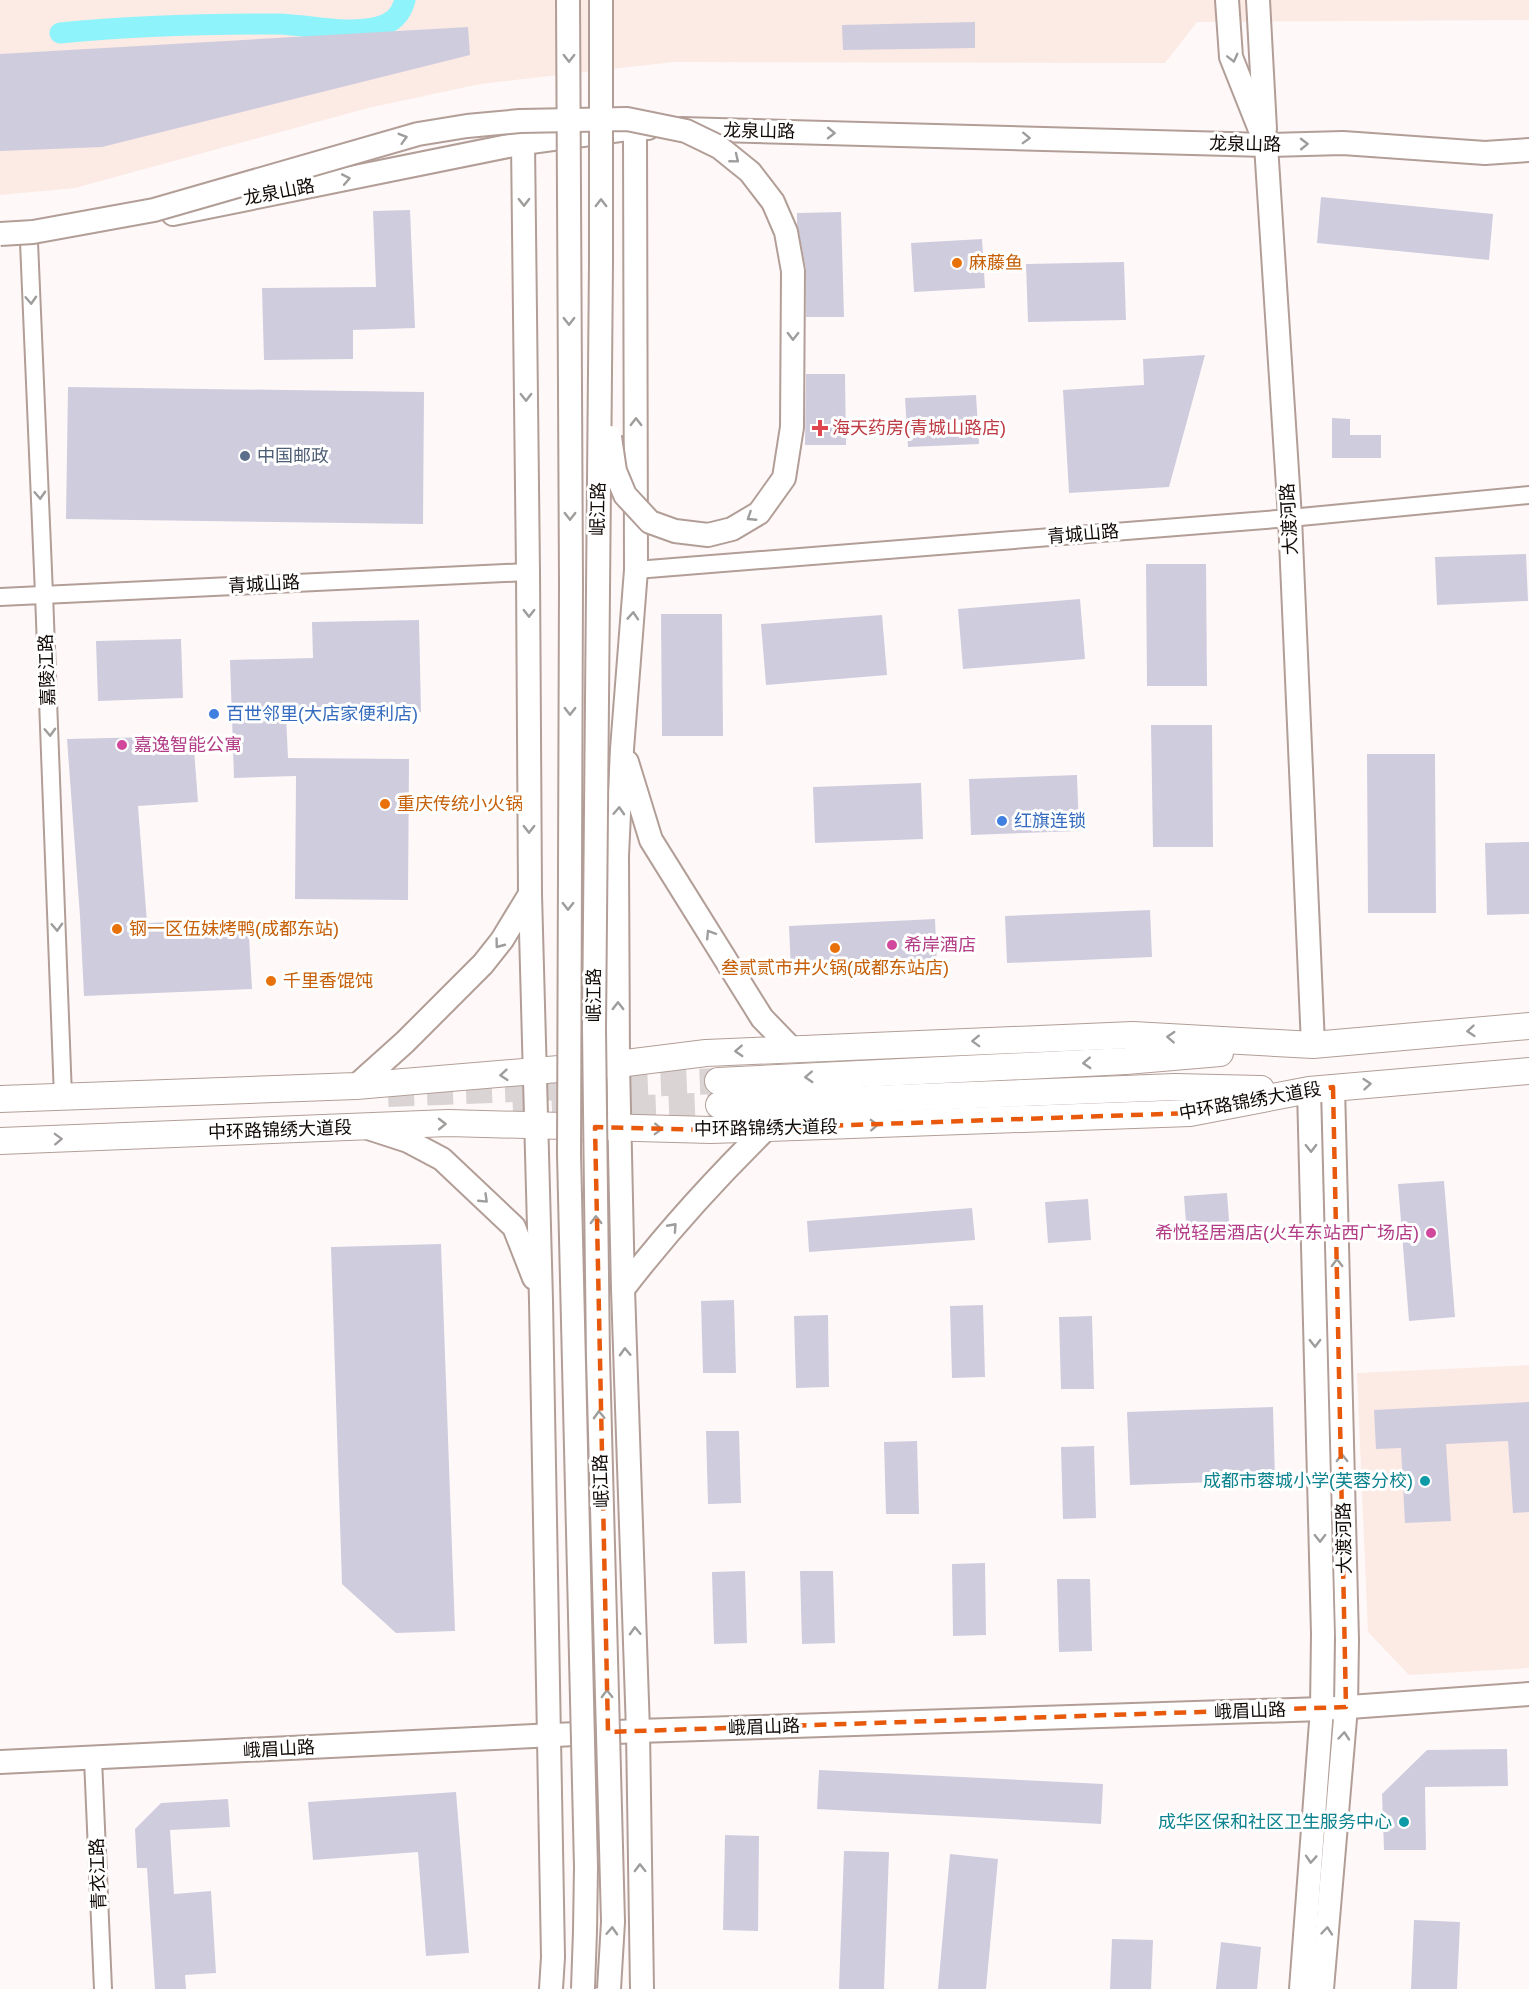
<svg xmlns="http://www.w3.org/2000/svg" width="1529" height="1989" viewBox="0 0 1529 1989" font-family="Arial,'Noto Sans SC',sans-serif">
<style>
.built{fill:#fceae4}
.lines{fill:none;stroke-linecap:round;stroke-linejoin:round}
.canal{stroke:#8ef3fa;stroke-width:21}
.building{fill:#cfccde}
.primary-tunnel{stroke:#dad5d4;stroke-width:26;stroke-dasharray:26 13;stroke-linecap:butt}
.street-casing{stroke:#b29e97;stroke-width:20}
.secondary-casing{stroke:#b29e97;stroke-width:26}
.primary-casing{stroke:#b29e97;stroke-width:28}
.street{stroke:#fff;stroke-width:16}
.secondary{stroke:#fff;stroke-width:22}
.primary{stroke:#fff;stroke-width:26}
.secondary-bridge-casing{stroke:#b29e97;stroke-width:26;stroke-linecap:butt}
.secondary-bridge{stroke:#fff;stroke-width:22}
.oneway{stroke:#9f9d9c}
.marked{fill:none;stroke:#e8590c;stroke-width:4.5;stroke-dasharray:12 8;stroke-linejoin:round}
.food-dot{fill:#e8710a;stroke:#fff;stroke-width:2}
.health-dot{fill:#e0444e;stroke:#fff;stroke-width:2}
.service-dot{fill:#5c6f8a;stroke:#fff;stroke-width:2}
.shop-dot{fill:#3f7fe0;stroke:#fff;stroke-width:2}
.hotel-dot{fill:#d1479c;stroke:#fff;stroke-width:2}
.culture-dot{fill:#0f9aa8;stroke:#fff;stroke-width:2}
.labels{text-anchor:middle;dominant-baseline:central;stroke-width:6;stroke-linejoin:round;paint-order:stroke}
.street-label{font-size:18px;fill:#100a07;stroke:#fff}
.food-label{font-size:18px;fill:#c56008;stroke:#fff;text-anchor:start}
.health-label{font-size:18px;fill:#be3a42;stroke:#fff;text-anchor:start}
.service-label{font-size:18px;fill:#4e5e75;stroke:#fff;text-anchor:start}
.shop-label{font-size:18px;fill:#366cbe;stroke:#fff;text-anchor:start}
.hotel-label{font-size:18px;fill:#b23c85;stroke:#fff;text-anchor:start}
.culture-label{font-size:18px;fill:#0d838f;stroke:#fff;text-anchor:end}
</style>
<rect width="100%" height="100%" fill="#fef9f8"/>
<!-- built -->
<g class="built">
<polygon points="0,0 1529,0 1529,20 1197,22 1165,63 674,62 480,84 368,108 75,188 0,195"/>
<polygon points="1529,1365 1529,1668 1409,1675 1368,1632 1357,1373"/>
</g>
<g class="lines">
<!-- canal -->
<path class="canal" d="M60,33C132,26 205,24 278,24C311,25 346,35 378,27C393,23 401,15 405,0"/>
</g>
<!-- building -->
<g class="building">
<polygon points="975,22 975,48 843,50 842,25"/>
<polygon points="468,27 470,55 102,147 0,151 0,54"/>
<polygon points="1321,197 1493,214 1489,260 1317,243"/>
<polygon points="410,210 415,328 353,330 353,359 264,360 262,288 376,287 373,211"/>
<polygon points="841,212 844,317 806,317 806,269 797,224 797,213"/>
<polygon points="982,239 985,288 914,292 911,243"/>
<polygon points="1124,262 1126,320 1028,322 1026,264"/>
<polygon points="1205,355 1169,487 1069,493 1063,390 1144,385 1143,359"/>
<polygon points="806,374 845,374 846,445 805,445"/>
<polygon points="68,387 424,392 423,524 66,519"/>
<polygon points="976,395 979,444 908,447 905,398"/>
<polygon points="1332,418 1350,419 1350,435 1381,435 1381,458 1332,458"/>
<polygon points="1526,554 1528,601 1437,605 1435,557"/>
<polygon points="1146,564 1206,564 1207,686 1147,686"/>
<polygon points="1080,599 1085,659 963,669 958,609"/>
<polygon points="661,614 722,614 723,736 662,736"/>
<polygon points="882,615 887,675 766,685 761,624"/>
<polygon points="419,620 421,712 286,715 288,758 409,759 408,900 295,899 296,776 234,778 230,660 313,658 312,622"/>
<polygon points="181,639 183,698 98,701 96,641"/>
<polygon points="1151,725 1212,725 1213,847 1153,847"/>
<polygon points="193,736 198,802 138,806 147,923 248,919 252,989 84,996 80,916 67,739"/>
<polygon points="1367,754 1435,754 1436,913 1368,913"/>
<polygon points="1077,775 1079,831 971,835 969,779"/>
<polygon points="921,783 923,839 815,843 813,787"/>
<polygon points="1529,842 1529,914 1487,915 1485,843"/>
<polygon points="1150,910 1152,957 1007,963 1005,916"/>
<polygon points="935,919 937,966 791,972 789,926"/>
<polygon points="1444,1181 1455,1317 1409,1321 1398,1184"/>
<polygon points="1227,1193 1230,1234 1187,1236 1184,1196"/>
<polygon points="1088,1199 1091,1240 1048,1243 1045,1202"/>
<polygon points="972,1208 975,1240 809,1252 807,1221"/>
<polygon points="441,1244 455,1631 396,1633 342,1584 331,1247"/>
<polygon points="734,1300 736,1373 703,1373 701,1301"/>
<polygon points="983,1305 985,1377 952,1378 950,1306"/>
<polygon points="828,1315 829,1387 796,1388 794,1316"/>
<polygon points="1092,1316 1094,1389 1061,1389 1059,1317"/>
<polygon points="1529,1402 1529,1512 1513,1513 1508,1441 1446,1444 1451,1521 1405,1523 1401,1448 1376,1449 1374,1410"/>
<polygon points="1273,1407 1275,1480 1130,1485 1127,1412"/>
<polygon points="706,1431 739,1431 741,1503 708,1504"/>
<polygon points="917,1441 919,1514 886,1514 884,1442"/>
<polygon points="1094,1446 1096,1518 1063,1519 1061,1447"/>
<polygon points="985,1563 986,1635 953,1636 952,1564"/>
<polygon points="745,1571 747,1643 714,1644 712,1572"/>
<polygon points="800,1571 833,1571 835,1643 802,1644"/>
<polygon points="1057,1579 1090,1579 1092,1651 1059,1652"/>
<polygon points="1507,1749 1508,1786 1425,1787 1426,1850 1384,1850 1382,1794 1427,1750"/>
<polygon points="819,1770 1103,1784 1101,1824 817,1809"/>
<polygon points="456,1792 469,1953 426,1956 418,1852 313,1860 308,1802"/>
<polygon points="228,1799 230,1827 170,1830 174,1894 211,1891 216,1973 185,1975 186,1989 155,1989 147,1868 137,1868 135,1829 161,1803"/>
<polygon points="725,1835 759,1836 758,1931 723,1930"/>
<polygon points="844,1851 889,1852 884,1989 839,1989"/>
<polygon points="950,1854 998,1859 986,1989 938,1989"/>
<polygon points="1414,1920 1460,1922 1457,1989 1411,1989"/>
<polygon points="1112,1939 1153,1940 1151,1989 1110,1989"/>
<polygon points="1221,1942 1261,1947 1257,1989 1216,1989"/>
</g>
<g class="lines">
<!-- primary-tunnel -->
<g class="primary-tunnel">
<polyline points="388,1094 718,1081"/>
<polyline points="513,1113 719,1105"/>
</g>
<defs>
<g id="street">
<polyline points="29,242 44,594 63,1097"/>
<polyline points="636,570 1290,518 1529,495"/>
<polyline points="0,597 528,572"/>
<polyline points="93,1759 103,1989"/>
</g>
<g id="secondary">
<polyline points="1227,0 1231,57 1266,145 1290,518 1313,1045"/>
<polyline points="1258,0 1265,129"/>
<polyline points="635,128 636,570 622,749 617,856 618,1064 623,1289 638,1731 642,1989"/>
<polyline points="681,129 1266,145 1343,143 1485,153 1529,150"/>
<polyline points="523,143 528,572 530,894 541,1301 553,1957 551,1989"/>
<polyline points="173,214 523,143 635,128 648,128"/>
<polyline points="627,762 651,840 762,1018 792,1049"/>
<polyline points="356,1086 405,1042 483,964 502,940 530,894"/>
<polyline points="368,1128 408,1141 442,1159 514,1227 534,1278"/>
<path d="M623,1289C667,1232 715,1179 766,1129"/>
<polyline points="0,1762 638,1731 1322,1709 1529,1694"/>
<polyline points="1301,1989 1322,1709 1323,1634 1309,1090"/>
<polyline points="1322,1989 1346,1707 1347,1640 1333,1087"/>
</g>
<g id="primary">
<polyline points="718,1081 1126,1061 1220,1053"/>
<polyline points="0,1099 356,1086 618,1064 706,1053 1133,1035 1313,1045 1529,1026"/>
<polyline points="719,1105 1175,1087 1261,1089"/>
<polyline points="0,1141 448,1123 711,1130 1190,1113 1309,1090 1529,1071"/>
</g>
</defs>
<!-- street casing -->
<use href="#street" class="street-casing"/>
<!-- secondary casing -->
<use href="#secondary" class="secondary-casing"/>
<!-- primary casing -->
<use href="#primary" class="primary-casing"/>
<!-- street -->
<use href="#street" class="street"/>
<!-- secondary -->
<use href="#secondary" class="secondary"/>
<!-- primary -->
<use href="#primary" class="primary"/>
<defs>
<g id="secondary-bridge">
<polyline points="568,0 571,584 569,1154 586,1867 585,1931 583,1989"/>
<polyline points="601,0 601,262 594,1029 598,1357 613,1922 609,1989"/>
<polyline points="0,234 33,232 154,210 418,134 467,126 520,121 627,119 686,131 719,147 750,172 773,202 786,232 793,271 792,427 784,478 759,513 732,529 708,535 675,531 650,522 625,495 615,471 610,437"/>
</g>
</defs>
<!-- secondary-bridge casing -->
<use href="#secondary-bridge" class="secondary-bridge-casing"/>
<!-- secondary-bridge -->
<use href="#secondary-bridge" class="secondary-bridge"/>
</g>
<!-- one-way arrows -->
<defs><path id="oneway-chevron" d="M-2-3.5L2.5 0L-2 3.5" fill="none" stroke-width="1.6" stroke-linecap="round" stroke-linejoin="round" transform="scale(1.5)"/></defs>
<g class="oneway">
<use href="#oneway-chevron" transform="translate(569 58) rotate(90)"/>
<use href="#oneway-chevron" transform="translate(1233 58) rotate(76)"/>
<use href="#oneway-chevron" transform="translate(831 133) rotate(1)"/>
<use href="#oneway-chevron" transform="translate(403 138) rotate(-16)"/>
<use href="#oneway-chevron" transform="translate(1026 138) rotate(2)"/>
<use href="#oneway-chevron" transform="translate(1304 144) rotate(-1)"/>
<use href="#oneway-chevron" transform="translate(735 159) rotate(39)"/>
<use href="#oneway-chevron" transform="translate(346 179) rotate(-11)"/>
<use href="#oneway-chevron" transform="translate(524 202) rotate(89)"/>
<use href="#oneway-chevron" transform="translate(601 203) rotate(-90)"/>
<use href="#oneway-chevron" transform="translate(31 300) rotate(87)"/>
<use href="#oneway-chevron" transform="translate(569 321) rotate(90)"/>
<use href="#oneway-chevron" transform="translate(793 336) rotate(91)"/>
<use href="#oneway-chevron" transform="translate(526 397) rotate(89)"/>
<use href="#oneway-chevron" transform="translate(636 422) rotate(-90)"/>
<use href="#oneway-chevron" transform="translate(40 495) rotate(87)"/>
<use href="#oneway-chevron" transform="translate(570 516) rotate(90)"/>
<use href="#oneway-chevron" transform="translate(751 517) rotate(147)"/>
<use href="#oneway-chevron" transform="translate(529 613) rotate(90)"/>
<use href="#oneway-chevron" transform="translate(633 616) rotate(-86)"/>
<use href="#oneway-chevron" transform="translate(570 711) rotate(90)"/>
<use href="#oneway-chevron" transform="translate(50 732) rotate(88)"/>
<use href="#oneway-chevron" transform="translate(619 811) rotate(-87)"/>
<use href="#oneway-chevron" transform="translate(529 829) rotate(90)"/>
<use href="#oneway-chevron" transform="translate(568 906) rotate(90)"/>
<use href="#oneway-chevron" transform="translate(57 927) rotate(88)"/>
<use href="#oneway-chevron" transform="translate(710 934) rotate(-122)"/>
<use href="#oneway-chevron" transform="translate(499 944) rotate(127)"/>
<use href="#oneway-chevron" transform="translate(618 1006) rotate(-90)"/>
<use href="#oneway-chevron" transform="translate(1471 1031) rotate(175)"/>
<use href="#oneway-chevron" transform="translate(1171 1037) rotate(-177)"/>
<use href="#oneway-chevron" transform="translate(976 1041) rotate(178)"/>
<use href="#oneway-chevron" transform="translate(739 1051) rotate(177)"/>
<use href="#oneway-chevron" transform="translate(1087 1063) rotate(177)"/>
<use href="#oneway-chevron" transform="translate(504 1075) rotate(175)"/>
<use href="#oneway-chevron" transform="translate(809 1077) rotate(177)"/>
<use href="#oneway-chevron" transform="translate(1367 1084) rotate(-5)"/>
<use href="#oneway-chevron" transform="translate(442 1124) rotate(-1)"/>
<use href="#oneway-chevron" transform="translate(874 1125) rotate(-2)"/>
<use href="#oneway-chevron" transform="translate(658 1129) rotate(2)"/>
<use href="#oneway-chevron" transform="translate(58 1139) rotate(-2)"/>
<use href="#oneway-chevron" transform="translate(1311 1148) rotate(89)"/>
<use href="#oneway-chevron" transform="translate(484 1199) rotate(44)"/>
<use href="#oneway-chevron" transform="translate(596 1220) rotate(-91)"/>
<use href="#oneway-chevron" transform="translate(673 1227) rotate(-48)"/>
<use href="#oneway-chevron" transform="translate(1337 1263) rotate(-91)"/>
<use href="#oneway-chevron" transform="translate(1315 1343) rotate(89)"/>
<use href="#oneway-chevron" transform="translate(625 1352) rotate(-92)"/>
<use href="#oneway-chevron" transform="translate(599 1415) rotate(-92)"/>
<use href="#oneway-chevron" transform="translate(1342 1458) rotate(-91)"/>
<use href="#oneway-chevron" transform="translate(1320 1538) rotate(89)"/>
<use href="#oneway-chevron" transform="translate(635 1631) rotate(-92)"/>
<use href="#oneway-chevron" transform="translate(607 1694) rotate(-91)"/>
<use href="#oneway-chevron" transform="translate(1344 1736) rotate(-85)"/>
<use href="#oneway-chevron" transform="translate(1311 1859) rotate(94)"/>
<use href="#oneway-chevron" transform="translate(640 1868) rotate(-91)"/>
<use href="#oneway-chevron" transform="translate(612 1931) rotate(-87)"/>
<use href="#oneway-chevron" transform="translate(1327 1931) rotate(-85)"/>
</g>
<!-- marked area -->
<path class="marked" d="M1333,1087L1346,1707L608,1732L595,1127L711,1130L1190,1113Z"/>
<!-- markers -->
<g class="food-dot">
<circle cx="957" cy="263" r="6"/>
<circle cx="385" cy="804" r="6"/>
<circle cx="117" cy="929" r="6"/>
<circle cx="835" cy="948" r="6"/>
<circle cx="271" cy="981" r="6"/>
</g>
<path class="health-dot" d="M817 419h6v6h6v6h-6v6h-6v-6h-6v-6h6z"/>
<circle class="service-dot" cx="245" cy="456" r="6"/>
<g class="shop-dot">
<circle cx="214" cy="714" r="6"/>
<circle cx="1002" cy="821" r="6"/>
</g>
<g class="hotel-dot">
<circle cx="122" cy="745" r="6"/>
<circle cx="892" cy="945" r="6"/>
<circle cx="1431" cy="1233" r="6"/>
</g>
<g class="culture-dot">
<circle cx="1425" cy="1481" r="6"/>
<circle cx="1404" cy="1822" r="6"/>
</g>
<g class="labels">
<!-- street labels -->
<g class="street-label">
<text transform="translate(759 131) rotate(1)">龙泉山路</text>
<text transform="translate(1245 144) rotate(1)">龙泉山路</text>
<text transform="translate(279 192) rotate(-11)">龙泉山路</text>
<text transform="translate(598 509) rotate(-89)">岷江路</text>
<text transform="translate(1289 519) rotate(-93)">大渡河路</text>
<text transform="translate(1083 534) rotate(-5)">青城山路</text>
<text transform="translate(264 584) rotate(-3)">青城山路</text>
<text transform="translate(47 670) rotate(-92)">嘉陵江路</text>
<text transform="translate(594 995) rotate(-90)">岷江路</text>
<text transform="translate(1250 1101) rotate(-10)">中环路锦绣大道段</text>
<text transform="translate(766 1128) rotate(-1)">中环路锦绣大道段</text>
<text transform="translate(280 1130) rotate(-2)">中环路锦绣大道段</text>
<text transform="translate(601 1481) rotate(-92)">岷江路</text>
<text transform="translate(1344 1538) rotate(-91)">大渡河路</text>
<text transform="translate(1250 1711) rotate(-2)">峨眉山路</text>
<text transform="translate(764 1727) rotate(-2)">峨眉山路</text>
<text transform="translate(279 1749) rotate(-3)">峨眉山路</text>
<text transform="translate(98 1874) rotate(-92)">青衣江路</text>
</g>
<!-- food labels -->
<g class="food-label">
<text x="969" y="263">麻藤鱼</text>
<text x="397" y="804">重庆传统小火锅</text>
<text x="129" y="929">钢一区伍妹烤鸭(成都东站)</text>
<text x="835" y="968" text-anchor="middle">叁贰贰市井火锅(成都东站店)</text>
<text x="283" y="981">千里香馄饨</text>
</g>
<!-- health labels -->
<g class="health-label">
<text x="832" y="428">海天药房(青城山路店)</text>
</g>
<!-- service labels -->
<g class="service-label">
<text x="257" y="456">中国邮政</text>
</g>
<!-- shop labels -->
<g class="shop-label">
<text x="226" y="714">百世邻里(大店家便利店)</text>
<text x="1014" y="821">红旗连锁</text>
</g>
<!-- hotel labels -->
<g class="hotel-label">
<text x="134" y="745">嘉逸智能公寓</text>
<text x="904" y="945">希岸酒店</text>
<text x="1419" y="1233" text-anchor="end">希悦轻居酒店(火车东站西广场店)</text>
</g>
<!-- culture labels -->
<g class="culture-label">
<text x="1413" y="1481">成都市蓉城小学(芙蓉分校)</text>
<text x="1392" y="1822">成华区保和社区卫生服务中心</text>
</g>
</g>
</svg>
